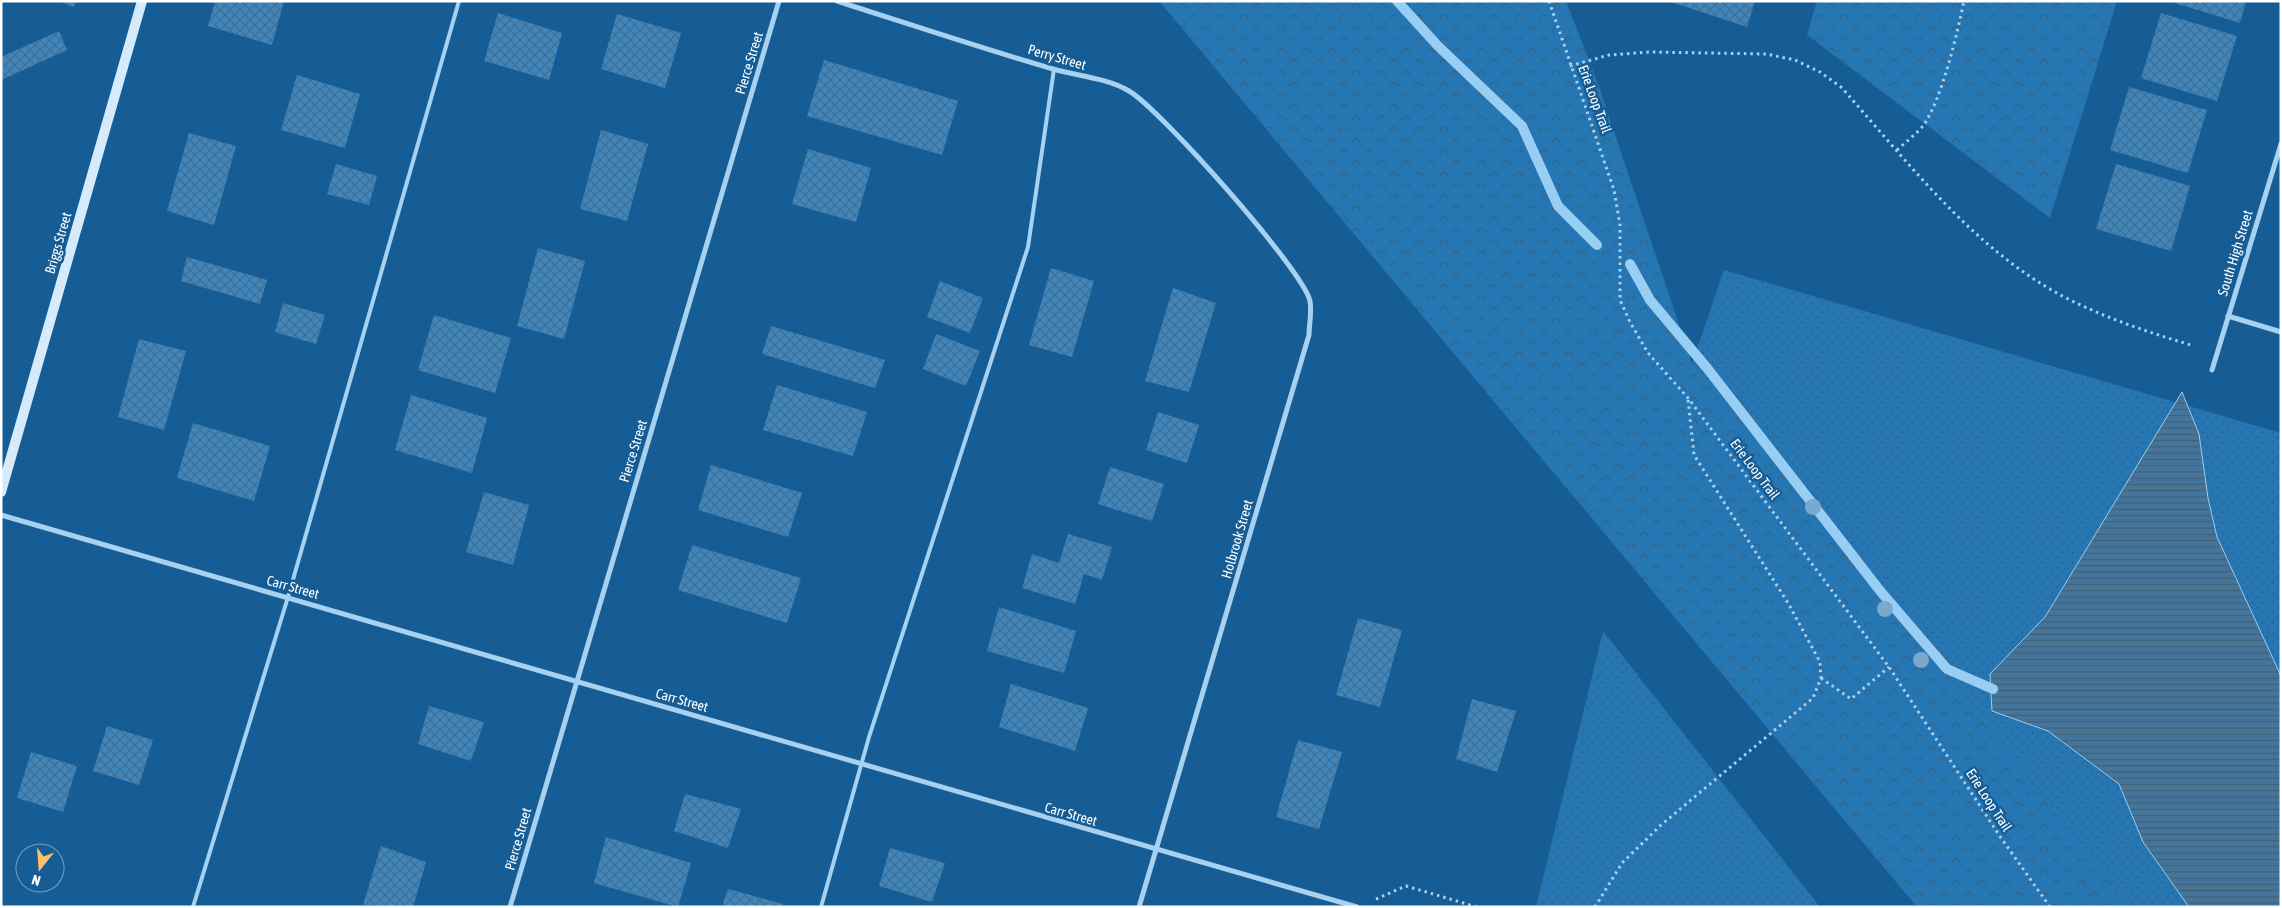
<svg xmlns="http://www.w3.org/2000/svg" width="2282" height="908" viewBox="0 0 2282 908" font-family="'Asap Condensed',sans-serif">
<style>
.grass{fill:url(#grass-dots)}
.forest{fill:url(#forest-crowns)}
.water{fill:url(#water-rules);stroke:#99cef4}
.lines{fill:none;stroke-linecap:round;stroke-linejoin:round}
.stream{stroke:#99cef4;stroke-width:10}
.building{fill:url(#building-cross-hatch)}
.path{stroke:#a7d1f1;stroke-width:3;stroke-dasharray:2.5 4;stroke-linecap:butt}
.lane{stroke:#a7d1f1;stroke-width:4}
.street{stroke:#a7d1f1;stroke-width:5}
.secondary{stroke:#d5ebfc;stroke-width:10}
.tree{fill:#7ba9ce}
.labels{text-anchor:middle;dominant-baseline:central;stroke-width:5;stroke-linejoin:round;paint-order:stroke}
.street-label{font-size:14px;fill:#fff;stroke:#165d95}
</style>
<defs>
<pattern id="grass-dots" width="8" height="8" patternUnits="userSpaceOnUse" patternTransform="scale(1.25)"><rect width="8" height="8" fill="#2576b2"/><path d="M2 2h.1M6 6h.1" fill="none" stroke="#38617f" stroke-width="1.8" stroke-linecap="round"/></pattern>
<pattern id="forest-crowns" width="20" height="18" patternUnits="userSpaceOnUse" patternTransform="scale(1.25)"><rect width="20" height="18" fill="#2576b2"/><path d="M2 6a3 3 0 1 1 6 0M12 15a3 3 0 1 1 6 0" fill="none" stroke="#38617f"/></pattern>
<pattern id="water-rules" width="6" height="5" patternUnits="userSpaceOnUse" patternTransform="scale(1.25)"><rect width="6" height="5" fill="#43759d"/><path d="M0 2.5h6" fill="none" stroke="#485e70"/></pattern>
<pattern id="building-cross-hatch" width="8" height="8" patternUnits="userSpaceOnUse" patternTransform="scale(1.25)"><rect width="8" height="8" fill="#3e86bd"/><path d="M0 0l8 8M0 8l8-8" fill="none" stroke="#446f90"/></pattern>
</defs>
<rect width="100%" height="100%" fill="#165d95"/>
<!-- grass -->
<g class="grass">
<polygon points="1724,270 2281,433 2281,907 2101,907 1692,363"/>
<polygon points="1603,631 1820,907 1536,907"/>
</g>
<!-- forest -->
<g class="forest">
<polygon points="1159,1 1566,1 1597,81 1692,363 2131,907 1917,907"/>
<polygon points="1817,1 2117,1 2050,218 1807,35"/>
</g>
<!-- water -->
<polygon class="water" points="2182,392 2199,434 2208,498 2217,537 2281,676 2281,907 2189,907 2143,842 2119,784 2048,731 1992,711 1990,674 2045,617"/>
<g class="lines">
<!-- stream -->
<g class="stream">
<polyline points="1397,1 1438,46 1522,126 1558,206 1597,245"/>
<polyline points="1630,264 1650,300 1707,368 1881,592 1947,669 1993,689"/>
</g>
</g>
<!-- building -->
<g class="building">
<polygon points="58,1 76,1 74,7"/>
<polygon points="215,1 284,1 272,45 208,26"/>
<polygon points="1668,1 1755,1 1747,27"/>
<polygon points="2175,1 2246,1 2240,23 2175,3"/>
<polygon points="498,13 562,33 549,80 484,61"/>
<polygon points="2161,13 2237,36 2217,101 2141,78"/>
<polygon points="617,14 681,33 665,88 601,69"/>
<polygon points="59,31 67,50 1,80 1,57"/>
<polygon points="824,60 958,101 942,155 807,116"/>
<polygon points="297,75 360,94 345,148 281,130"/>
<polygon points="2129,87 2207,110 2188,173 2110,150"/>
<polygon points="601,130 648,144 627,221 580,209"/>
<polygon points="189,133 236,146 214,225 167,211"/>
<polygon points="808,149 871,168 856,222 792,204"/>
<polygon points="336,164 377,176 369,205 327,194"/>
<polygon points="2116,164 2190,186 2171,251 2096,229"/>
<polygon points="538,248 585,261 564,339 517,326"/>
<polygon points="187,257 267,280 260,304 181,281"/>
<polygon points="1051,268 1094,281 1072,357 1029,345"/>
<polygon points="940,281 983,298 970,333 927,317"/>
<polygon points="1173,288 1216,303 1189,392 1145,381"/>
<polygon points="283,303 325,315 316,344 275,332"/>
<polygon points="434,315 511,338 495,393 418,370"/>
<polygon points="771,326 885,360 875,388 762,354"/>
<polygon points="936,334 980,351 966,386 923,369"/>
<polygon points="139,339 186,351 164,430 118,417"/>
<polygon points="777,385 867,412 853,456 763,430"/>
<polygon points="411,395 487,418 472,473 395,450"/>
<polygon points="1158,412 1199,425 1187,463 1146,450"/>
<polygon points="193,423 270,446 254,501 177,478"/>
<polygon points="711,465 802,493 788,537 698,510"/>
<polygon points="1110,467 1164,484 1152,521 1098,504"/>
<polygon points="484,492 529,505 513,565 466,552"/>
<polygon points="1068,534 1112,547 1102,580 1084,574 1075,604 1022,588 1032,554 1059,563"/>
<polygon points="692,545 801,578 787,623 678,590"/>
<polygon points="999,607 1076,631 1064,673 987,651"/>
<polygon points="1358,618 1402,630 1380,707 1336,695"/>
<polygon points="1011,684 1088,708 1075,751 999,727"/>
<polygon points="1472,699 1516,711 1497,772 1456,759"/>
<polygon points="429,706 484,722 471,761 418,744"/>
<polygon points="107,726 153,740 139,785 93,771"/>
<polygon points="1298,740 1342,752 1319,829 1276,817"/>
<polygon points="31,752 77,766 63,812 17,798"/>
<polygon points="685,794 741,809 728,848 674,831"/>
<polygon points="606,837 691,863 678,907 594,883"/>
<polygon points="381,846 426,862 413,907 363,905"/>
<polygon points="890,848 945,863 932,902 879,886"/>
<polygon points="728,889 783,904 782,907 722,907"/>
</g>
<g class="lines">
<!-- path -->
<g class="path">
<polyline points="1549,1 1614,190 1620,225 1620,300 1630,322 1648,353 1688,398 1889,667 1999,835 2050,907"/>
<path d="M1570,66L1609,55L1650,52L1766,54L1795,60L1820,72L1841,87C1910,164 1975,252 2070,300C2111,320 2151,333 2194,346"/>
<path d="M1897,150C1906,142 1916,134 1923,126C1942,99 1957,34 1964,1"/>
<polyline points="1821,678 1851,699 1889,667"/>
<polyline points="1376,899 1406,886 1477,907"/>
<polyline points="1595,907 1622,863 1661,825 1813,698 1821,678 1820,662 1788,603 1694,455 1688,399"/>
</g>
<!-- lane -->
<g class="lane">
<polyline points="193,907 288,597 459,1"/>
<polyline points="821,907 869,737 1028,247 1054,69"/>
</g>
<!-- street -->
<g class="street">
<path d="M837,1C909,24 981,48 1053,69C1078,76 1107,78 1129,91C1159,108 1304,271 1310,301C1312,312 1309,325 1309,335L1139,907"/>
<polyline points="2228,316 2281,332"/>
<polyline points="2212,370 2281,144"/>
<polyline points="1,515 1357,907"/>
<polyline points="510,907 779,1"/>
</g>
<!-- secondary -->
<polyline class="secondary" points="1,492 142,1"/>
</g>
<!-- trees -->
<g class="tree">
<circle cx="1813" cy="507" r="8"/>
<circle cx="1885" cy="609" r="8"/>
<circle cx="1921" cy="660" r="8"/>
</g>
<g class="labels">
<!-- street labels -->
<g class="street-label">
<text transform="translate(1057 57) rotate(16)">Perry Street</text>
<text transform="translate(749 63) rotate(-73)">Pierce Street</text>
<text transform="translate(1595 99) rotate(70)">Erie Loop Trail</text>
<text transform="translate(58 243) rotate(-74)">Briggs Street</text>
<text transform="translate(2235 253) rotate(-73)">South High Street</text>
<text transform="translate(633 451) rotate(-73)">Pierce Street</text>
<text transform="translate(1755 469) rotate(53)">Erie Loop Trail</text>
<text transform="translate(1237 539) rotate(-74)">Holbrook Street</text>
<text transform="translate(293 587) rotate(16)">Carr Street</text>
<text transform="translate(682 700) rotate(16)">Carr Street</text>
<text transform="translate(1989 800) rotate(57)">Erie Loop Trail</text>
<text transform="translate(1071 814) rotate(16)">Carr Street</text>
<text transform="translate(518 839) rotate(-74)">Pierce Street</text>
</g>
</g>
<!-- border -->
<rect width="2282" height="908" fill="none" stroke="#ffffff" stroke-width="5"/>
<!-- north arrow -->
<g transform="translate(40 868) rotate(197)"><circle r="24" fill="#165d95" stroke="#739ebf"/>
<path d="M0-4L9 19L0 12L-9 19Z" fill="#ffc167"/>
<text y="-8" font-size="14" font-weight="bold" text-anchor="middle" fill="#ffffff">N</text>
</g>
</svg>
